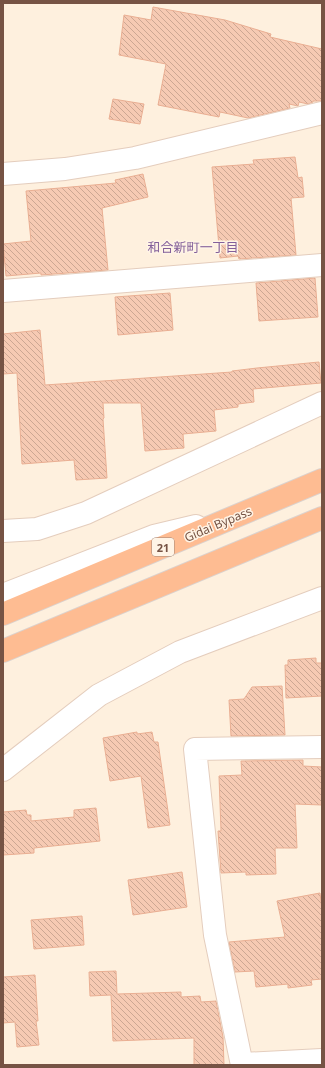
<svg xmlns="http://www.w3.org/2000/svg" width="325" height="1068" viewBox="0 0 325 1068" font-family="'Noto Sans','Noto Sans JP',sans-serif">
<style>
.building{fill:url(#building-back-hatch);stroke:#eaaf93}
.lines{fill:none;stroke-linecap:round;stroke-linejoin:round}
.minor-casing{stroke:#e4cdbd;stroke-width:24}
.tertiary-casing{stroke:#e4cdbd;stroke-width:24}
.trunk-casing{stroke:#dbd2ce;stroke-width:24}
.minor{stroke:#fff;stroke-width:22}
.tertiary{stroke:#fff;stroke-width:22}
.trunk{stroke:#febc92;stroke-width:22}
.labels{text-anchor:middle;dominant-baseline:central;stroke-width:3;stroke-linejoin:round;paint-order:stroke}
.shield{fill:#fff4e6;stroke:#9f8375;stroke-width:1}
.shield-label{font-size:11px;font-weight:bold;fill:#765344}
.street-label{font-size:12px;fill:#765344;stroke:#fff4e6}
.neighbourhood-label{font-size:13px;fill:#835f9a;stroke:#fff4e6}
</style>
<defs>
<pattern id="building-back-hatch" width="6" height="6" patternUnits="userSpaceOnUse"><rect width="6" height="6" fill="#f6cab3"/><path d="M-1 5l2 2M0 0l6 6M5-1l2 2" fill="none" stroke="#cca793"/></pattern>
</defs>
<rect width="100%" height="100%" fill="#fef0de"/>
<!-- building -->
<g class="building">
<polygon points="153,7 225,20 271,34 270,37 322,49 322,101 313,101 313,102 308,104 299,102 298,106 289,104 290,108 248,118 220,112 219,117 158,105 166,64 119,55 124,15 151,20"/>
<polygon points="113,99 144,104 140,124 109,119"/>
<polygon points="295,157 298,178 302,177 304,197 291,198 296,255 239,259 238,256 220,258 212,167 254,164 253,160"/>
<polygon points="143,174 148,197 102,208 108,270 41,275 41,273 6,276 3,244 31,241 26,191 116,183 115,180"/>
<polygon points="315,278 318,317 259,321 256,283"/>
<polygon points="170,293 173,330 118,335 115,297"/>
<polygon points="40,330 45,385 232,372 232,371 257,368 319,362 321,383 253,389 254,402 238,404 238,407 214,410 216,431 183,434 184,448 145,451 141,403 103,403 104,418 103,419 107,478 76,480 74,460 22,464 17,373 3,374 3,334"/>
<polygon points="316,658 316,663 322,663 322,696 286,698 285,665 288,665 288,660"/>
<polygon points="282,686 285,735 231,736 229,700 244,699 252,687"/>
<polygon points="137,732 137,734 152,732 154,742 158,742 170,825 148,828 141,776 110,781 103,738"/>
<polygon points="303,760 303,766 322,767 322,805 295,804 297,848 275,848 276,874 246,875 246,872 221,873 218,831 221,831 219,776 242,775 241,761"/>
<polygon points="96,808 100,841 34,848 34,853 3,855 3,812 26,810 27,815 31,815 31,821 74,817 74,810"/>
<polygon points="182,872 187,907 133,915 128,880"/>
<polygon points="320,893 322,910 322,979 311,980 312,985 288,988 288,984 256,987 254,971 235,972 229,942 285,937 277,901"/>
<polygon points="82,916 84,945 34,949 31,920"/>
<polygon points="116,971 117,994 181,992 181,997 200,996 201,1002 216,1001 223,1037 224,1065 194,1065 194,1038 113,1041 111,995 90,996 89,972"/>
<polygon points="35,975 38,1021 36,1021 39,1045 17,1047 15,1022 3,1023 3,977"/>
</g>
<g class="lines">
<defs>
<g id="minor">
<polyline points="3,174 65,169 135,158 322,113"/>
<polyline points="3,291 322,265"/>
<polyline points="3,595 154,536 196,526"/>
<polyline points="242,1064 322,1060"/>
<polyline points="242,1065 215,935 195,749 322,747"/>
</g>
<g id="tertiary">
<polyline points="3,531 37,529 86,513 322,403"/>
<polyline points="3,770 99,695 180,652 322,598"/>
</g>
<g id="trunk">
<polyline points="3,614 322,480"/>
<polyline points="3,651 322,518"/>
</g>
</defs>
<!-- minor casing -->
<use href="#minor" class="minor-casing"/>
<!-- tertiary casing -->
<use href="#tertiary" class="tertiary-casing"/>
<!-- trunk casing -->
<use href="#trunk" class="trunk-casing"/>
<!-- minor -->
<use href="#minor" class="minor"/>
<!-- tertiary -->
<use href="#tertiary" class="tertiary"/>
<!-- trunk -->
<use href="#trunk" class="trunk"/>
</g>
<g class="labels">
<!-- shield labels -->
<rect class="shield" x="152" y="538" width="22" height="18" rx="3"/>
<g class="shield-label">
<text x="163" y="547">21</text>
</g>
<!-- street labels -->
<g class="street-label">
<text transform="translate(218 524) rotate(-23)">Gidai Bypass</text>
</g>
<!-- neighbourhood labels -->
<g class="neighbourhood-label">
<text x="193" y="247">和合新町一丁目</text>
</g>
</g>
<!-- border -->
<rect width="325" height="1068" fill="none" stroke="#765344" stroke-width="8"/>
</svg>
